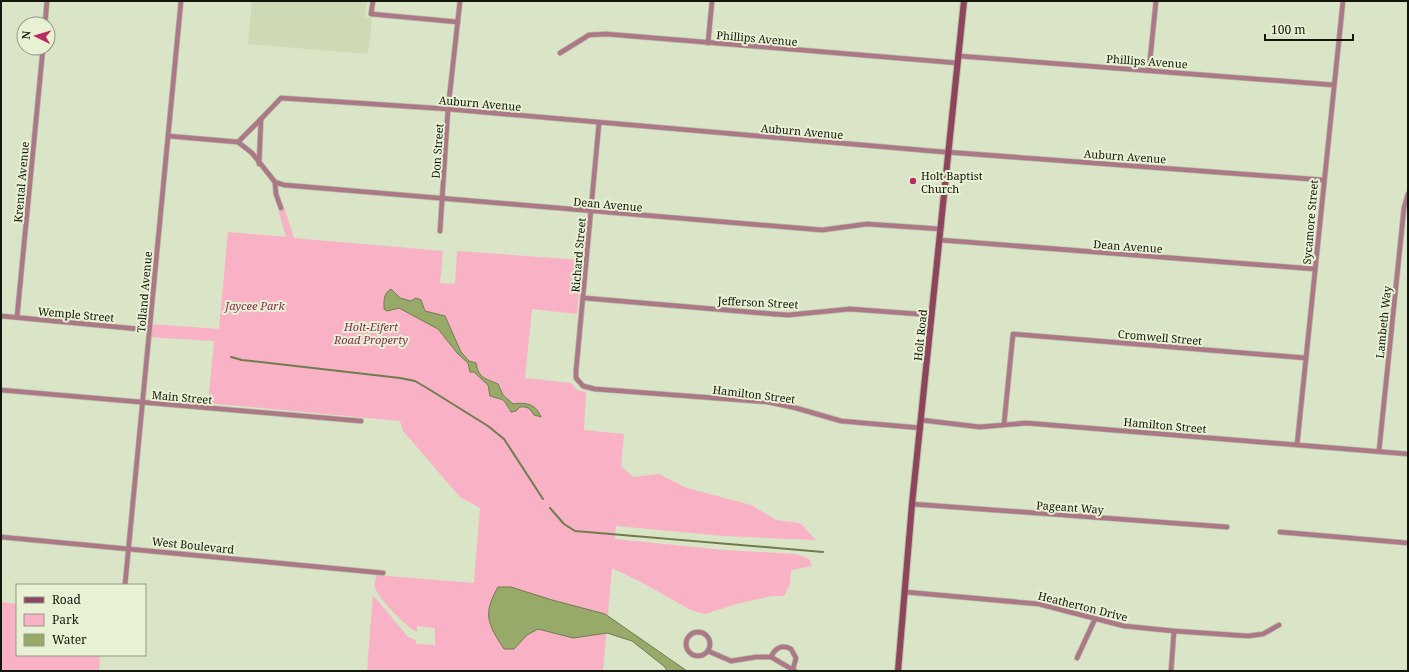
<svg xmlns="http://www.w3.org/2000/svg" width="1409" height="672" viewBox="0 0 1409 672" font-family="'Noto Serif',serif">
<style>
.built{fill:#cedab6}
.green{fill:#f8b1c5}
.water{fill:#97aa69;stroke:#6f7d4d}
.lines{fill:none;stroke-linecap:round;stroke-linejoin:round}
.stream{stroke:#6f7d4d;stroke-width:2}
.minor-casing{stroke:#b6bfa5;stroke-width:6}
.secondary-casing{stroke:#b6bfa5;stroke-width:8}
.minor{stroke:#ac7786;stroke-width:4.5}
.secondary{stroke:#8e445c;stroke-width:6}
.poi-dot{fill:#b72c65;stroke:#e8f1d4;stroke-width:1.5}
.labels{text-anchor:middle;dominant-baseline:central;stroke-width:4;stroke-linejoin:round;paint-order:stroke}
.street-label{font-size:11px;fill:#12150b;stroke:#e8f1d4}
.poi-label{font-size:11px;fill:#12150b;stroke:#e8f1d4;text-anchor:start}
.park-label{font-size:11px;font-style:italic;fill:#842e4d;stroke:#e8f1d4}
</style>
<rect width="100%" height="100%" fill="#dae4c7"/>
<!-- built -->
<polygon class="built" points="252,1 367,1 365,17 372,18 368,54 248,44"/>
<!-- green -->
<g class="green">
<path d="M284,207L294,238L443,251L440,283L455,284L457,251L582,260L577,314L532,309L525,378L571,383L577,390L586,392L584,430L624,434L621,466L633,477L659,474L687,488L751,505L776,520L800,523L816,540L724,536L616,526L615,539L724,550L796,554L809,559L812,566L791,570L790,584L784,596H772L736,604L705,614L691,610L639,581L612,568L603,671H367L373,595L408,637L416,640V644L435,645V628L417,626V632C406,627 379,599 375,588C374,585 376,579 376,575L474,583L480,508L460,497L403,431L400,421L208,403L214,341L149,337L150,324L219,329L228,232L286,237L278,209Z"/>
<polygon points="1,602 17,604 17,655 100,655 99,671 1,671"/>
</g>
<!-- water -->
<g class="water">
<path d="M391,289L400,298L411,301L416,298L421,300L425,311L445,316L461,352L469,361L476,363C479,379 485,378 498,384L503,395L513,404C526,402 536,404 541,417L534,415C530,409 528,406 520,407L516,411L511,412C502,397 506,401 490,396L488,385L474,372H470L468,363L458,354L438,329L399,308L387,311L384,309C384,301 383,294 391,289Z"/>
<path d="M498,587H511L552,600L605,614L687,671H667L665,667L632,641L607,633L573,638L538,629L527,635L514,649H504C488,624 482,615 498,587Z"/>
</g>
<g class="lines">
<!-- stream -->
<g class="stream">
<polyline points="231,357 242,360 400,378 415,381 427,388 488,426 504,439 543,499"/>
<polyline points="550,508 564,524 575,531 823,552"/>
</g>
<defs>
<g id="minor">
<polyline points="373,1 371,14 458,22"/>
<polyline points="45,24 47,1"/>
<polyline points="708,43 712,1"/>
<polyline points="560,53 589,35 606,34 958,63"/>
<polyline points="959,56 1334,85"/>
<polyline points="1149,70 1156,1"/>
<polyline points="599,123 576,371 576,378 583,386 595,389 768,402 796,408 841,421 921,428"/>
<polyline points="168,136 238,142 252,153 275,182 276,194 281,208"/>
<polyline points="238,142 261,119"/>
<polyline points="259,164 261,119 281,98 448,109 932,151 1323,180"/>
<polyline points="275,182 284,185 822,230 867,224 941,229"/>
<polyline points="440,231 448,109 460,1"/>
<polyline points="940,240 1315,269"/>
<polyline points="584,298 773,314 788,315 850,309 932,315"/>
<polyline points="1,316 149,330"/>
<polyline points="17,317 43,48"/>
<polyline points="1,390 361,421"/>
<polyline points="921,420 980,427 1026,423 1408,454"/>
<polyline points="1004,424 1013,334 1306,358"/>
<polyline points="1297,445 1343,1"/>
<polyline points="1379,451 1404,208 1408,194"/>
<polyline points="912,504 1227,527"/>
<polyline points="1280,532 1408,543"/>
<polyline points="1,537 383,573"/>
<polyline points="125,585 181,1"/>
<polyline points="905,592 1039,604 1124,626 1174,631 1248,636 1263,634 1279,625"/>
<circle cx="698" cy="644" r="12"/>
<polyline points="708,651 731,661 756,657 771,657 795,671"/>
<path d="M771,657C775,648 782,644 791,649L796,658L793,669"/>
<polyline points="1077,658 1095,619"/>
<polyline points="1171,671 1174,631"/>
</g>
<polyline id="secondary" points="898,671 912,504 964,1"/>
</defs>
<!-- minor casing -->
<use href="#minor" class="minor-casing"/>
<!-- secondary casing -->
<use href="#secondary" class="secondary-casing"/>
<!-- minor -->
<use href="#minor" class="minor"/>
<!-- secondary -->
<use href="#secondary" class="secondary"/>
</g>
<!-- markers -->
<circle class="poi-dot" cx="913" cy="181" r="4"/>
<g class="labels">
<!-- street labels -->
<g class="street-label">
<text transform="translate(757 38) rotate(5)">Phillips Avenue</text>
<text transform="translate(1147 61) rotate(4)">Phillips Avenue</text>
<text transform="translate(480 103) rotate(5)">Auburn Avenue</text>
<text transform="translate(802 131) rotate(5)">Auburn Avenue</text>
<text transform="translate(437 151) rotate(-86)">Don Street</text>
<text transform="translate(1125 156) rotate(4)">Auburn Avenue</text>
<text transform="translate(21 182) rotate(-85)">Krental Avenue</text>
<text transform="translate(608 204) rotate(5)">Dean Avenue</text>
<text transform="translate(1310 222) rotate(-85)">Sycamore Street</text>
<text transform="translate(1128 246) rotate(4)">Dean Avenue</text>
<text transform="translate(578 255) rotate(-85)">Richard Street</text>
<text transform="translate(144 292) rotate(-85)">Tolland Avenue</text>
<text transform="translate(758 302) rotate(3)">Jefferson Street</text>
<text transform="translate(76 314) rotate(5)">Wemple Street</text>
<text transform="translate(1383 322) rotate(-84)">Lambeth Way</text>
<text transform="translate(920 335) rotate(-84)">Holt Road</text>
<text transform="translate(1160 337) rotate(5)">Cromwell Street</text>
<text transform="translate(754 394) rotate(7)">Hamilton Street</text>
<text transform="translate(182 397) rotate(5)">Main Street</text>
<text transform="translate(1165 425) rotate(5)">Hamilton Street</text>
<text transform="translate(1070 507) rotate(4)">Pageant Way</text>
<text transform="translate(193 545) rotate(6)">West Boulevard</text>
<text transform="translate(1083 606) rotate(14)">Heatherton Drive</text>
</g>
<!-- poi labels -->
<g class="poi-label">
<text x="921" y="175">Holt Baptist<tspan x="921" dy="13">Church</tspan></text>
</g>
<!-- park labels -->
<g class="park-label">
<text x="255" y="305">Jaycee Park</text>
<text x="371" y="326">Holt-Eifert<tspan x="371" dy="13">Road Property</tspan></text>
</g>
</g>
<!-- border -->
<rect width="1409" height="672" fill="none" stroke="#12150b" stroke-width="4"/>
<!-- legend -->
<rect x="16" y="584" width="130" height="72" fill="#e8f1d4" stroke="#929984"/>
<rect x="24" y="597" width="20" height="6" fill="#8e445c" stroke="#929984"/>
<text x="52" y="604" font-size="12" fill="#12150b">Road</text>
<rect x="24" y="614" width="20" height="12" fill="#f8b1c5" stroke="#929984"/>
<text x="52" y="624" font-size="12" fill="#12150b">Park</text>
<rect x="24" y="634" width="20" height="12" fill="#97aa69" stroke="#929984"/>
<text x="52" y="644" font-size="12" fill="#12150b">Water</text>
<!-- north arrow -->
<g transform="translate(36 36) rotate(275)"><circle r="19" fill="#e8f1d4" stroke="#929984"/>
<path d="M0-3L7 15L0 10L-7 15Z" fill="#b72c65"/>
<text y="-6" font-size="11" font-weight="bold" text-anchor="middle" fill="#12150b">N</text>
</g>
<!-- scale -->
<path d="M1265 34v6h88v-6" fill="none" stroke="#12150b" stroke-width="2"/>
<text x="1271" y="34" font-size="12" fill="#12150b" stroke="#e8f1d4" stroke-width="3" paint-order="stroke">100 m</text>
</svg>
